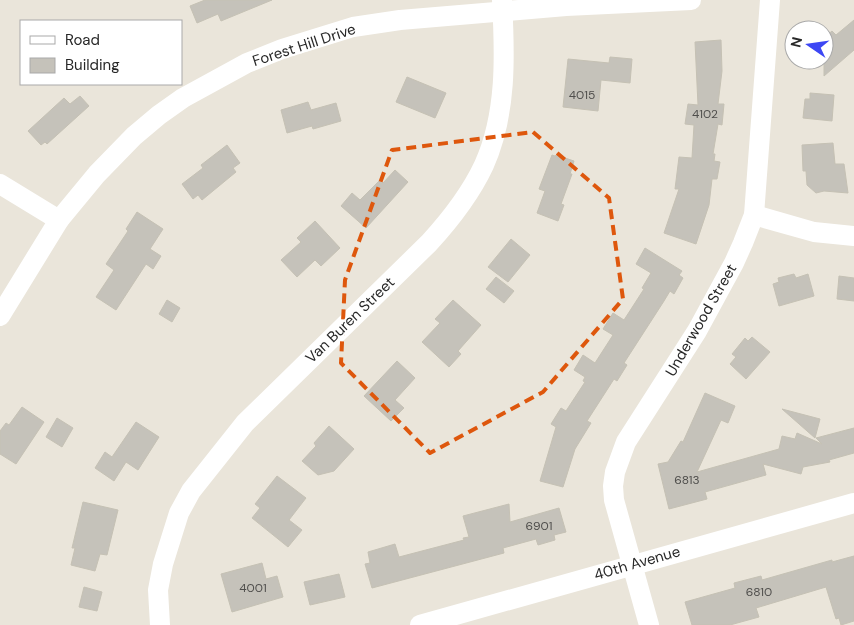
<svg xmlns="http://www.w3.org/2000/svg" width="854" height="625" viewBox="0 0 854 625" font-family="'DM Sans',sans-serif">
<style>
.building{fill:#c5c2ba;stroke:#c5c1b4}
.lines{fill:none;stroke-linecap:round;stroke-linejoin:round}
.street{stroke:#fff;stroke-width:20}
.marked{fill:none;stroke:#de570d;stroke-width:4;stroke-dasharray:10 6;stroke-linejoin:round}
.labels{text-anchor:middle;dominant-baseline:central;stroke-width:4;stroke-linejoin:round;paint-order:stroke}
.number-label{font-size:12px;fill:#4f4e4c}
.street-label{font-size:15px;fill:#282828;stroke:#fff}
</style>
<rect width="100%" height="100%" fill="#eae5da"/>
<!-- building -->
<g class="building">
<polygon points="205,0 272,0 221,21 218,14 197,23 190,6"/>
<polygon points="854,20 854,50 824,76 824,38 832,31 836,35"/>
<polygon points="721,40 722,71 718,104 724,104 722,125 718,124 713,154 715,154 714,161 720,162 717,179 712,179 709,205 696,244 664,233 679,189 675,189 679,157 692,158 694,125 685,124 688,104 698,105 695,42"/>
<polygon points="610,57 632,59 630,83 601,80 598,111 563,107 568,59 609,63"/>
<polygon points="407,77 446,93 435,118 396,102"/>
<polygon points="810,93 834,95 832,121 803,118 805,99 810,99"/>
<polygon points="80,96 89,106 47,144 45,142 41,145 28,131 64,98 70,104"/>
<polygon points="308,102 311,110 336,103 341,121 313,129 312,126 287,133 281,110"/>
<polygon points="833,143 835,164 844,164 848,193 824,191 816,193 807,185 806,171 803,171 802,145"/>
<polygon points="227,145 240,163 233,168 236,172 202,200 198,195 193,199 182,184 203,168 201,165"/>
<polygon points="552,155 555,156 556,155 574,161 570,174 572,174 561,204 564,205 558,221 537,213 545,191 539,189"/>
<polygon points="395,170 408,182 366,228 341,206 352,193 360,200 380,180 383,183"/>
<polygon points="137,212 163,229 150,249 161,256 153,269 146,264 116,310 96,297 114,270 106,264 128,231 126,229"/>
<polygon points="315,221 340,248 321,266 315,260 297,277 281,260 301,242 297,238"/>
<polygon points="511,239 530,255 508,282 488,267"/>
<polygon points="645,248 682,271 679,275 683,278 674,294 670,291 664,301 624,363 627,365 617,381 614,379 587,421 591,423 575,449 563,487 540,481 556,427 551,424 561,408 566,411 585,382 583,381 585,377 574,370 583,355 595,363 613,335 603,329 613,313 624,320 644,289 642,288 651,273 636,264"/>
<polygon points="794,274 796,278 808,274 814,296 779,306 773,284 779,282 778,278"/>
<polygon points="839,276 854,278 854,301 837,299"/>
<polygon points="496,277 514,291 504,303 486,289"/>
<polygon points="167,300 180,308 172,322 159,314"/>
<polygon points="453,300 481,325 458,351 461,354 449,367 422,342 440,323 435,319"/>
<polygon points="752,337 770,352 746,379 730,364 736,357 732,354 745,338 748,341"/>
<polygon points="397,361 415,378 395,400 404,408 391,421 364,396"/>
<polygon points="705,393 735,406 728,423 721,420 697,472 779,449 782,436 795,439 797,433 822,444 816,438 854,428 854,453 829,460 830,462 803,467 801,474 763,464 766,475 705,492 707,499 669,509 658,464 668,462 681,441 683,442"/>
<polygon points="22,407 44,422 16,464 0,454 0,431 6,423 9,425"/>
<polygon points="782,409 820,419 815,438"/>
<polygon points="57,418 73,428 62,447 46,437"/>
<polygon points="136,422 159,437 138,470 126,462 114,481 95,468 105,452 112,457"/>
<polygon points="329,426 354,449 334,471 318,475 302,461 316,446 314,443"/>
<polygon points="277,476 306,498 289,520 302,530 288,547 252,518 260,508 255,504"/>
<polygon points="83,502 118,510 107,555 100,554 95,571 71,565 75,548 72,548"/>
<polygon points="509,504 510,522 559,508 566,532 554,535 555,540 538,545 536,539 503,548 504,553 372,588 365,564 370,563 368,552 395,544 399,557 464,540 463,538 469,537 463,516"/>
<polygon points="854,556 854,621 841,625 839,618 836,619 826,587 756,608 759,617 730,625 692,625 685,602 735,588 734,583 761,576 762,580 832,560 832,562"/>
<polygon points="262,563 266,579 277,576 283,597 232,612 221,574"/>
<polygon points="339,574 345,597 310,605 304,582"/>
<polygon points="84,587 102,592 97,611 79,607"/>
</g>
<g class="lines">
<!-- street -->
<g class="street">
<polyline points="0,184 59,220"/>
<polyline points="754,215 814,232 854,236"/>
<polyline points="0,316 59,220 97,174 134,136 159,115 183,98 247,63 282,49 353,27 400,20 566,6 691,0"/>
<path d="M160,625L158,590L163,564L179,513L191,491L245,423L429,243C451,219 470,195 484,165C507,114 505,55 502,0"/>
<polyline points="420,625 854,503"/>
<polyline points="649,625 614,500 613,486 615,472 626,442 697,331 734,263 743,243 754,215 770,0"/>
</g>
</g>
<!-- marked area -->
<path class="marked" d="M533,132L609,198L623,299L543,392L430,453L341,363L345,280L392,150Z"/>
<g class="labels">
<!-- number labels -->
<g class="number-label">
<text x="582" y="95">4015</text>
<text x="705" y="114">4102</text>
<text x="687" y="480">6813</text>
<text x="539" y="526">6901</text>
<text x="253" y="588">4001</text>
<text x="759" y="592">6810</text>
</g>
<!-- street labels -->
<g class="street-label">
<text transform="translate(304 45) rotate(-18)">Forest Hill Drive</text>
<text transform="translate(350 320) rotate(-44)">Van Buren Street</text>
<text transform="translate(701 320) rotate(-60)">Underwood Street</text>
<text transform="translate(637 563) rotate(-16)">40th Avenue</text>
</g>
</g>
<!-- legend -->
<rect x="20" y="20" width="162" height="65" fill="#ffffff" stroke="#a9a9a9"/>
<rect x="30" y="36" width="25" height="8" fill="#ffffff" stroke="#a9a9a9"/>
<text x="65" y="45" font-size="15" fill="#282828">Road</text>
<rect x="30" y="58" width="25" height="15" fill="#c5c2ba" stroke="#a9a9a9"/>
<text x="65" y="70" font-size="15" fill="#282828">Building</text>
<!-- north arrow -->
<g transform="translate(809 45) rotate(283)"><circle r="24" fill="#ffffff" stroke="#a9a9a9"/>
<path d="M0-4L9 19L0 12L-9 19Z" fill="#3d47f4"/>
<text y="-8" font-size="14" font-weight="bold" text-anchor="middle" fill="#282828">N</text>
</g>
</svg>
